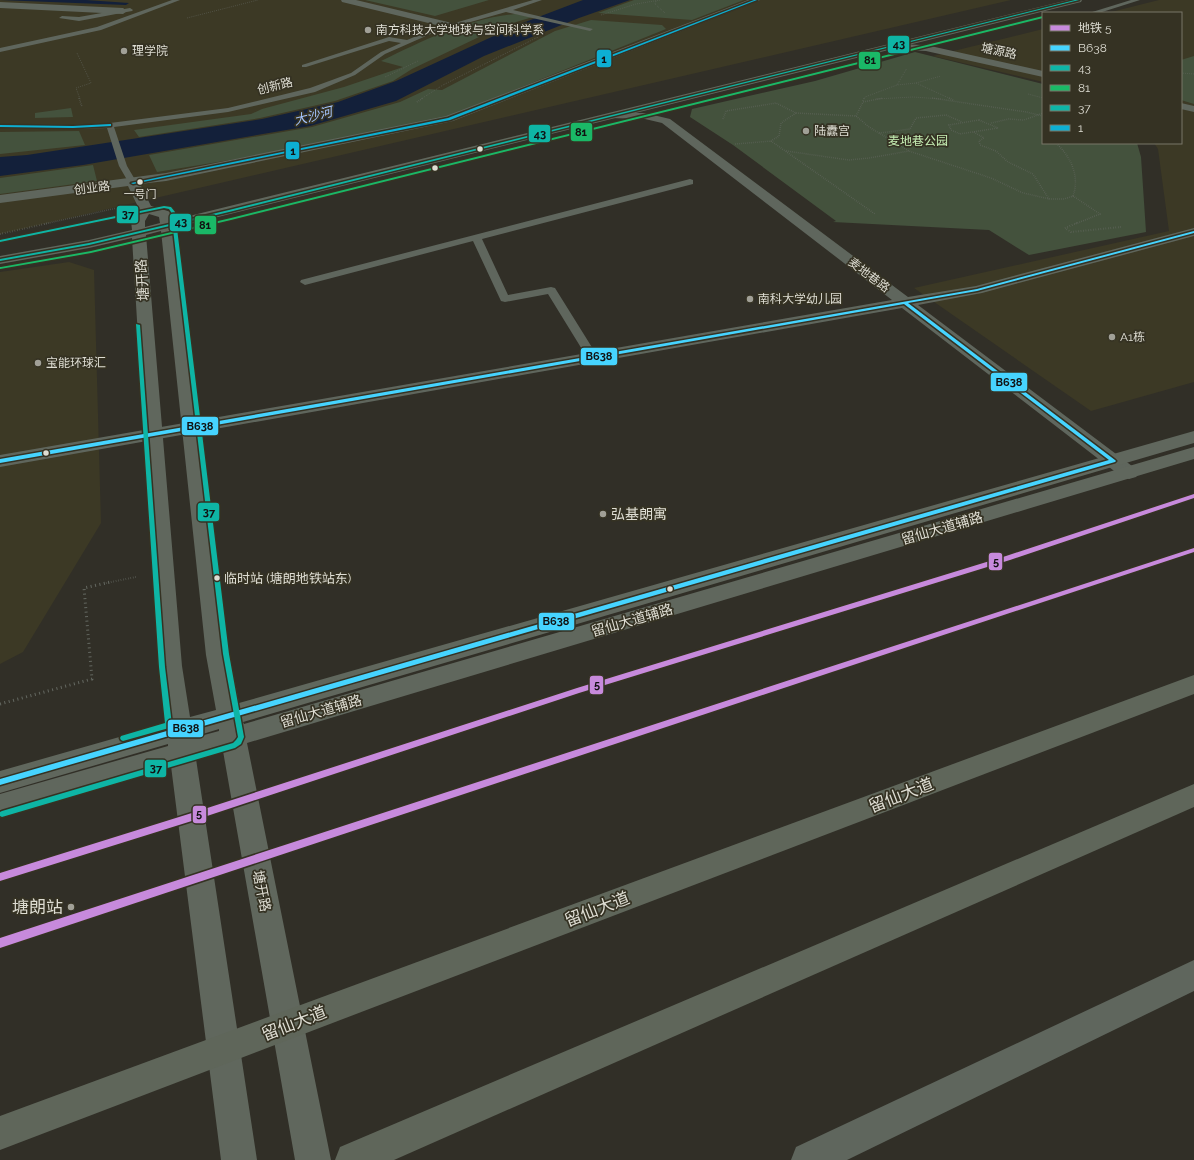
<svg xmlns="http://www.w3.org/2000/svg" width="1194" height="1160" viewBox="0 0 1194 1160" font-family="Raleway,'Noto Sans SC',sans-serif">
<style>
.built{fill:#3c3925}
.green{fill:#44523d}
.water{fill:#13203a}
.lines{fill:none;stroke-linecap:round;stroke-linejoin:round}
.path-far3{stroke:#646861;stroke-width:1;stroke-dasharray:0.5 1.5;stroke-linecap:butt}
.path-far2{stroke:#646861;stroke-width:1.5;stroke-dasharray:0.5 1.5;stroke-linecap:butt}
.path-far1{stroke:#646861;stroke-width:2;stroke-dasharray:0.5 2;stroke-linecap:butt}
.path{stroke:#646861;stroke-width:3;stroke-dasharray:1 3.5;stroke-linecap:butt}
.lane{fill:#5f665d;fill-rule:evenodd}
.street{fill:#5f665d;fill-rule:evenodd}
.secondary{fill:#60675d;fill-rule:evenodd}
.primary{fill:#5f665a;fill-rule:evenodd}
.bus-1-casing{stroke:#353223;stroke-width:3}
.bus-2-casing{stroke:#353223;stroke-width:3}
.bus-3-casing{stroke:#353223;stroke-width:3}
.bus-4-casing{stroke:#353223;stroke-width:3}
.bus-5-casing{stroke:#353223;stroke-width:3}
.bus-1{fill:#46d4ff;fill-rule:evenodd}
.bus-2{fill:#0eb5a5;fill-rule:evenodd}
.bus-3{fill:#1ab867;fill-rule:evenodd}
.bus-4{fill:#0eb5a5;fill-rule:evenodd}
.bus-5{fill:#0dafd3;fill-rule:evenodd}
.metro-1-casing{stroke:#353223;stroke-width:3}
.metro-1{fill:#c78adc;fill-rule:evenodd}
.poi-dot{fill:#a1a097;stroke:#353223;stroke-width:1.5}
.bus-dot{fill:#deddd3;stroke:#353223;stroke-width:1.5}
.labels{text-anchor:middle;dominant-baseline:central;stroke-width:3.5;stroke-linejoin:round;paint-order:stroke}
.far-bus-label{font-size:11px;fill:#deddd3;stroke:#353223}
.far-poi-label{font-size:12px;fill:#deddd3;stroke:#353223;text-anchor:start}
.far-street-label{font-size:12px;fill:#deddd3;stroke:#353223}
.far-park-label{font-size:12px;fill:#c6efb4;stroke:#353223}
.far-water-label{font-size:13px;font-style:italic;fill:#a4c4fd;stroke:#353223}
.bus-label{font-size:13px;fill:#deddd3;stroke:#353223;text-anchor:start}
.street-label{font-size:14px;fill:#deddd3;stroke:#353223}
.poi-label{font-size:14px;fill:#deddd3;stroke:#353223;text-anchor:start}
.near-street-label{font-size:17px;fill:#deddd3;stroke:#353223}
.near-poi-label{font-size:17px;fill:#deddd3;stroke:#353223;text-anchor:end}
.line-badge{stroke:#353223;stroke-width:1.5}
.pale-badge-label{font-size:11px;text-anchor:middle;font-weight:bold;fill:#111}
</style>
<rect width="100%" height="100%" fill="#312f27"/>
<!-- built -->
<g class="built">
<polygon points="0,0 1011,0 0,234"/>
<polygon points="1159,0 1194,0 1194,382 1091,411 914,288 1169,231 1158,149 1154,143 1181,143 1181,13 1107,13"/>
<polygon points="1043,29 1043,82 933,56"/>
<polygon points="69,262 94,270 101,523 23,652 0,664 0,272"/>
</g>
<!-- green -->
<g class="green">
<polygon points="365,0 489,0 435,16"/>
<polygon points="634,0 744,0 692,20 598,13"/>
<path d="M515,14L536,16L500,27L412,69L393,81L335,101L260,118L139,137L134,130L251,114L262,109L344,87L403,67L381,61C425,40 466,19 515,14Z"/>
<polygon points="591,20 662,25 666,29 447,117 322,145 157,172 149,155 312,127 400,102 428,89 442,90 555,31"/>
<polygon points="915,52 1043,84 1043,143 1137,143 1141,157 1146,232 1029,255 989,230 833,222 836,221 733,145 690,117 692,109 815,81"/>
<polygon points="1194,56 1194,104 1181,100 1181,60"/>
<polygon points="71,108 73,117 35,118 35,113"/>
<polygon points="79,131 85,145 0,154 0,132"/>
<polygon points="93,165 97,181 0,194 0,178"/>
</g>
<!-- water -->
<g class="water">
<polygon points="0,0 86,0 129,3 126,5"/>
<polygon points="583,0 630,0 579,18 484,56 396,101 310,126 83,165 0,176 0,157 27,155 262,119 338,102 396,81 520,24"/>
</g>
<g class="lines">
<!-- path-far3 -->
<g class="path-far3">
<polyline points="656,1 655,4 665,13"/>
<polyline points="601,15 636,4 660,0"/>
<polyline points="187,18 258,0"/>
<polyline points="77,53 91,83 76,88 80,99"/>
<polyline points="1181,73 1194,74"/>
<polyline points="385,77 418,61"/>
<polyline points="916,83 941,76"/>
<polyline points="897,85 907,68"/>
<polyline points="1028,94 1043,98"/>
<polyline points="421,99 443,85 538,37"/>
<polyline points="864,99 865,97 897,85 916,83 951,99"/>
<polyline points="876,99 913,97 941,99"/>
</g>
<!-- path-far2 -->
<g class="path-far2">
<polyline points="79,98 82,107"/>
<polyline points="932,98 1026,112 1043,116"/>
<polyline points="949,98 953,100"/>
<polyline points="863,101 864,98"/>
<polyline points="417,102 423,98"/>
<polyline points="856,116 863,102 883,98"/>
<path d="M723,119L726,111L776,103L796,113L856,116L869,127L909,151L991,178L1023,193L1050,199H1064L1073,196C1080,176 1071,157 1056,143"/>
<polygon points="979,120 998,128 960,134 951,130 949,125"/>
<polyline points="991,123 1009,119 1024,120 1043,113"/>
<polyline points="974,132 984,138 979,141 980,145 996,151 1008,162 1033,174 1049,199"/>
<polyline points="879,133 910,129 916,118 946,115 962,122"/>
<polyline points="771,141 875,214"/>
<polyline points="735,144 771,141 779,136 781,123 796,113"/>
<polyline points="786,151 849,160 869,158 909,151"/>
<polyline points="1073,196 1100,214 1075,224"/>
<polyline points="44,224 117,208"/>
</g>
<!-- path-far1 -->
<g class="path-far1">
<polyline points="1077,223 1065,228 1071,232 1121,227"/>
<polyline points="0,234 49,223"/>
<polyline points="106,583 136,577"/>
</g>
<!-- path -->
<polyline class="path" points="0,704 92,679 84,588 110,582"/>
<!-- lane -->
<g class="lane">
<polygon points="172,0 180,0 101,30 0,52 0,48 97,27"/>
<polygon points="533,0 542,0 513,10 593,29 590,31 506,12 435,32 385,54 355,75 315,92 228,112 114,127 127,166 137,183 133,186 130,185 119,166 107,128 73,129 0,128 0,124 73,125 110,123 228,108 310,88 332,80 351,73 381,52 401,43 389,41 306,67 302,67 302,65 389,37 407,40 431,30"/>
<polygon points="1131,0 1140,0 1099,13 1089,13"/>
<polygon points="130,8 133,10 132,11 79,21 59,18 62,16 79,17"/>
<polygon points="690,179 693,180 693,184 482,239 508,295 551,287 555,288 598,357 596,359 588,359 548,294 505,302 501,301 473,241 305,285 300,282 301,280"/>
</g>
<!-- street -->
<g class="street">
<polygon points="341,0 356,0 452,23 454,25 449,28 342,2"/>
<polygon points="748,0 760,0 453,121 166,181 140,184 152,208 150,211 140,211 128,186 0,203 0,195 166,173 446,116"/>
<polygon points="0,2 123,8 127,11 123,14 0,8"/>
<polygon points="890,44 926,45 1043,71 1043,77 926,51 887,49 885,47"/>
<polygon points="1181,103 1194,106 1194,112 1181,109"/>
<polygon points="614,113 645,113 670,119 908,297 976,286 1194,228 1194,236 982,293 918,305 1136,469 1139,473 1136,477 1129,479 1122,477 902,308 0,467 0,455 892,300 662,123 645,119 610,118 608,116 610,114"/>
<polygon points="1194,960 1194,991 847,1160 791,1160 796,1147"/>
</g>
<!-- secondary -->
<path class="secondary" d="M1068,0H1082L1081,2L174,228L230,655L239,703L1194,431V443L243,722L244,724L1194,447V459L247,743L331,1160H295L223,751L196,759L257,1160H221L171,766L0,818V794L168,746V744L0,793V771L165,724L158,666L132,238L89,248L0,264V256L89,240L132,230L131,221L140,205L145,204L171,212L173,220ZM149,214L159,217L160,223L145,227V221ZM161,231L206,655L216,710L190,717L182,666L146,235ZM219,729V731L193,738V737Z"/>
<!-- primary -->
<g class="primary">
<polygon points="1194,675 1194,694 0,1150 0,1116"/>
<polygon points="1194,784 1194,807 394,1160 335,1160 340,1147"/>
</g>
<defs>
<polygon id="bus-1" points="1194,231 1194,233 977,291 908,303 1115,460 1116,461 1115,462 0,785 0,779 1109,460 904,304 0,463 0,459 977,289"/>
<polygon id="bus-2" points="1075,0 1079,0 229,212 89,245 0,261 0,259 89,243 229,210"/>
<polygon id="bus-3" points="1043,16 1043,18 231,220 91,253 0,269 0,267 1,267 91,251 231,218"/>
<g id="bus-4">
<polygon points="164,206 171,207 175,212 229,654 244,737 241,744 235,748 2,817 0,816 0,812 2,811 233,743 236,740 238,737 223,654 171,212 169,209 164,208 0,242 0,240"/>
<polygon points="136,324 140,325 165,667 172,725 171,727 169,728 123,741 121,740 120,738 121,736 165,723 159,667"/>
</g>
<g id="bus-5">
<polygon points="754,0 757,0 450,120 133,184 131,183 448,118"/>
<polygon points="110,124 111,124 111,126 73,128 0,127 0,125 73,126"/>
</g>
</defs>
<!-- bus-1 casing -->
<use href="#bus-1" class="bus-1-casing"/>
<!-- bus-2 casing -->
<use href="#bus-2" class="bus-2-casing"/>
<!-- bus-3 casing -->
<use href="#bus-3" class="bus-3-casing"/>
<!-- bus-4 casing -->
<use href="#bus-4" class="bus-4-casing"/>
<!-- bus-5 casing -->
<use href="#bus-5" class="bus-5-casing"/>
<!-- bus-1 -->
<use href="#bus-1" class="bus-1"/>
<!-- bus-2 -->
<use href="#bus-2" class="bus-2"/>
<!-- bus-3 -->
<use href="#bus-3" class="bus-3"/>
<!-- bus-4 -->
<use href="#bus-4" class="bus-4"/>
<!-- bus-5 -->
<use href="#bus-5" class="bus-5"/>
<defs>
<g id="metro-1">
<polygon points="1194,494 1194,498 1010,560 579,693 195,820 0,881 0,873 195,812 577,688 1006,556"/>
<polygon points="1194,548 1194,552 0,948 0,938"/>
</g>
</defs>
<!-- metro-1 casing -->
<use href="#metro-1" class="metro-1-casing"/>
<!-- metro-1 -->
<use href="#metro-1" class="metro-1"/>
</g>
<!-- markers -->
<g class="poi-dot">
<circle cx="368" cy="30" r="4"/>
<circle cx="124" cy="51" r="4"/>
<circle cx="806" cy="131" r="4"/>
<circle cx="750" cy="299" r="4"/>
<circle cx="1112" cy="337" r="4"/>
<circle cx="38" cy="363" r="4"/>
<circle cx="603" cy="514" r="4"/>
<circle cx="71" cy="907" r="4"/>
</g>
<g class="bus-dot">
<circle cx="480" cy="149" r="3.5"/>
<circle cx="435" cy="168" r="3.5"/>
<circle cx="140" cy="182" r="3.5"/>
<circle cx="46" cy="453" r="3.5"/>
<circle cx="217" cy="578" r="3.5"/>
<circle cx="670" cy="589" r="3.5"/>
</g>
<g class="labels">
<!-- far-bus labels -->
<g class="far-bus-label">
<text x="140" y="194">一号门</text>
</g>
<!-- far-poi labels -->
<g class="far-poi-label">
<text x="376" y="30">南方科技大学地球与空间科学系</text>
<text x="132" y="51">理学院</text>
<text x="814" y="131">陆纛宫</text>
<text x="758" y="299">南科大学幼儿园</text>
<text x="1120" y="337">A1栋</text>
<text x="46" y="363">宝能环球汇</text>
</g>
<!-- far-street labels -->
<g class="far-street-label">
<text transform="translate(999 51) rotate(12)">塘源路</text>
<text transform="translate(275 86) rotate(-14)">创新路</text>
<text transform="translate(92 188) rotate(-7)">创业路</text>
<text transform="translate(869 275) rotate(37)">麦地巷路</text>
</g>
<!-- far-park labels -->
<g class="far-park-label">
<text x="918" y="141">麦地巷公园</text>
</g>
<!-- far-water labels -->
<g class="far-water-label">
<text transform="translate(313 116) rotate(-14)">大沙河</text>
</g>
<!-- bus labels -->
<g class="bus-label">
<text x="224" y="578">临时站 (塘朗地铁站东)</text>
</g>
<!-- street labels -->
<g class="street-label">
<text transform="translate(142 280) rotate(-94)">塘开路</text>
<text transform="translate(942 528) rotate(-16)">留仙大道辅路</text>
<text transform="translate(632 620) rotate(-16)">留仙大道辅路</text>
<text transform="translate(321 711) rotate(-16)">留仙大道辅路</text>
<text transform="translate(262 891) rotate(79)">塘开路</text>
</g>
<!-- poi labels -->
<g class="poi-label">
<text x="611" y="514">弘基朗寓</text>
</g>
<!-- near-street labels -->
<g class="near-street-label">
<text transform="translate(901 795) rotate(-21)">留仙大道</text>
<text transform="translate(597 909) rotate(-21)">留仙大道</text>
<text transform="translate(294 1023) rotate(-21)">留仙大道</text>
</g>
<!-- near-poi labels -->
<g class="near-poi-label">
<text x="63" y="907">塘朗站</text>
</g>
</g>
<g class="line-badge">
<rect x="887" y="35" width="23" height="19" rx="4" fill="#0eb5a5"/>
<rect x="596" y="49" width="16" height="19" rx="4" fill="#0dafd3"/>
<rect x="858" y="51" width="23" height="19" rx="4" fill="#1ab867"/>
<rect x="570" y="122" width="23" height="20" rx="4" fill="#1ab867"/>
<rect x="528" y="124" width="23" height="19" rx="4" fill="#0eb5a5"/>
<rect x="285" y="141" width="15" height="19" rx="4" fill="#0dafd3"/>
<rect x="116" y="205" width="23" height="19" rx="4" fill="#0eb5a5"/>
<rect x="169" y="213" width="23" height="19" rx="4" fill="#0eb5a5"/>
<rect x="194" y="215" width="23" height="20" rx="4" fill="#1ab867"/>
<rect x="580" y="347" width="38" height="19" rx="4" fill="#46d4ff"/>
<rect x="990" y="372" width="38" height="20" rx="4" fill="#46d4ff"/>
<rect x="181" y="416" width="38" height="20" rx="4" fill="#46d4ff"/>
<rect x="197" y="502" width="23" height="20" rx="4" fill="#0eb5a5"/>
<rect x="988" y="552" width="15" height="19" rx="4" fill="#c78adc"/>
<rect x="538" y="612" width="37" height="19" rx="4" fill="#46d4ff"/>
<rect x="589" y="675" width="15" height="20" rx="4" fill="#c78adc"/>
<rect x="167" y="719" width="37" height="19" rx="4" fill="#46d4ff"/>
<rect x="144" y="759" width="23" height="19" rx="4" fill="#0eb5a5"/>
<rect x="192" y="805" width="15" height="19" rx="4" fill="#c78adc"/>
</g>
<g class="pale-badge-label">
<text x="899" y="48">43</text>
<text x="604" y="63">1</text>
<text x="870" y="64">81</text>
<text x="581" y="136">81</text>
<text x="540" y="138">43</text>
<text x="293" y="155">1</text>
<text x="128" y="218">37</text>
<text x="181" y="226">43</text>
<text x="205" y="229">81</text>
<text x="599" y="360">B638</text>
<text x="1009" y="386">B638</text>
<text x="200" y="430">B638</text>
<text x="209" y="516">37</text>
<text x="996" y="566">5</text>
<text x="556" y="625">B638</text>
<text x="597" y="689">5</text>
<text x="186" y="732">B638</text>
<text x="156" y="772">37</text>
<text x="199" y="818">5</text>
</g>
<!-- legend -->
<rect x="1042" y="12" width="140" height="132" fill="#353223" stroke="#797669"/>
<rect x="1050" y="25" width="20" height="6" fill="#c78adc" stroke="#797669"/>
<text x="1078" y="32" font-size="12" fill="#deddd3">地铁 5</text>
<rect x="1050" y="45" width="20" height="6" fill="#46d4ff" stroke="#797669"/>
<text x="1078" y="52" font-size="12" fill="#deddd3">B638</text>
<rect x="1050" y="65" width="20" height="6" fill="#0eb5a5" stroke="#797669"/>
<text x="1078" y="72" font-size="12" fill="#deddd3">43</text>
<rect x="1050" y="85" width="20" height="6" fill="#1ab867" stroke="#797669"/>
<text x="1078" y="92" font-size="12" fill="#deddd3">81</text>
<rect x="1050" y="105" width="20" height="6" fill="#0eb5a5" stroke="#797669"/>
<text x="1078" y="112" font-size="12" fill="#deddd3">37</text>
<rect x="1050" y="125" width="20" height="6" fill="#0dafd3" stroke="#797669"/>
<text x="1078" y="132" font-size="12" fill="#deddd3">1</text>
</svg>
